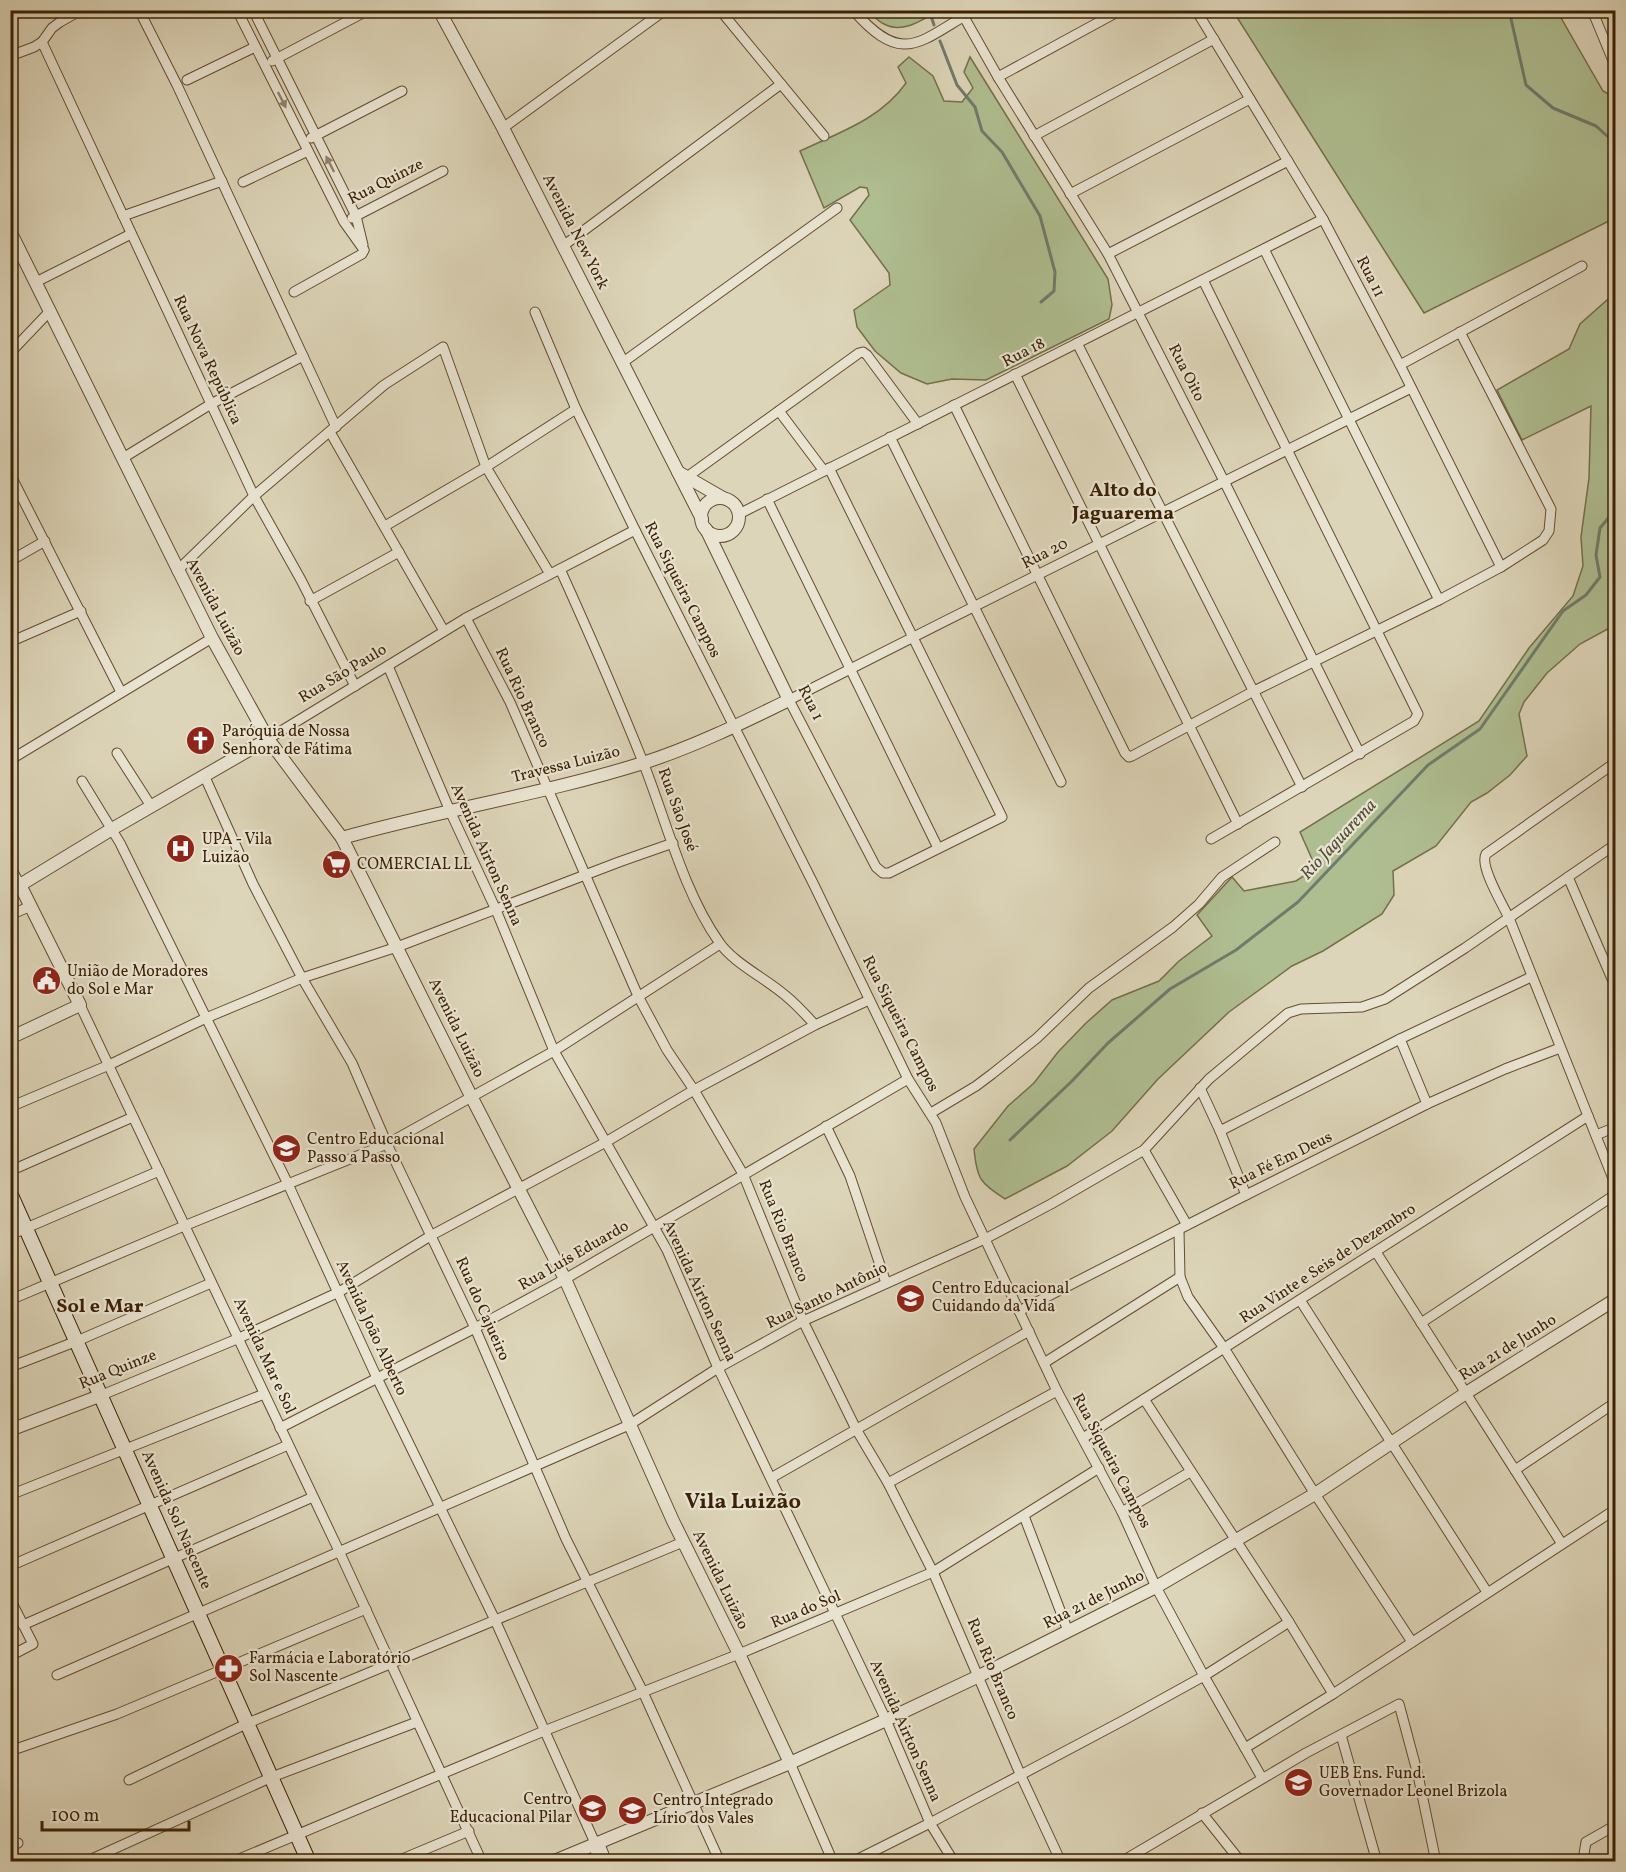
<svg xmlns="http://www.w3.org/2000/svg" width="1626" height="1872" viewBox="0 0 1626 1872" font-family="Vollkorn,serif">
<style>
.green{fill:#afbe91;stroke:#756f4a;stroke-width:1.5}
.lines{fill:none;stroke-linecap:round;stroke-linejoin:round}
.stream{stroke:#707b6d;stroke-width:3}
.minor-casing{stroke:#644d30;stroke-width:11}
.tertiary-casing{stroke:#644d30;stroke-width:14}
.secondary-casing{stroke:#3b2003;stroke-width:16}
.minor{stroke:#e9e4d2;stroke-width:9}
.tertiary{stroke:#e9e4d2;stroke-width:12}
.secondary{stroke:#e9e4d2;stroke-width:14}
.oneway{fill:#92826a}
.labels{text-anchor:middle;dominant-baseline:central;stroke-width:4.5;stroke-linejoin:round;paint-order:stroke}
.street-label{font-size:16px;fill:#3b2003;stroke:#e9e4d2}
.poi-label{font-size:16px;fill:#3b2003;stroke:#e9e4d2;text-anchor:start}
.water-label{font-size:18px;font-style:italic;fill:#554e38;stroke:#e9e4d2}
.quarter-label{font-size:20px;font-weight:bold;fill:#3b2003;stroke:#e9e4d2}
.district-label{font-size:22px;font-weight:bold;fill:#3b2003;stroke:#e9e4d2}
</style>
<rect width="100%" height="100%" fill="#ddd5b9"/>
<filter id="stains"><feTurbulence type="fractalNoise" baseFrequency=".00333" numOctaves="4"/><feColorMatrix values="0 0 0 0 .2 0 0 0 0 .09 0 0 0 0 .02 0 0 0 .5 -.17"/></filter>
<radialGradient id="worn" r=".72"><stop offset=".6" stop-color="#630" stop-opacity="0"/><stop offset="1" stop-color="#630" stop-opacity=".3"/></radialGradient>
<!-- green -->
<g class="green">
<path d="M871,11V10L938,11C922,20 903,34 884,24C879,22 874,16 869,12Z"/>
<polygon points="1233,11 1557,11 1603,91 1615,98 1615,218 1424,313"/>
<path d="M909,57L933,76L944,101L962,102L973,88L964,72L970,57L1108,279L1112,305L1109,319L986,380L952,379L927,384L901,373L875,351L857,327L854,310L890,285L889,273L850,220L869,195L867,188L860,187L824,208L800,151C838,133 881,119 906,83L898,67Z"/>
<path d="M1615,293V625L1580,644L1547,673L1524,702L1519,714L1527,756L1510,775L1487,793L1471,802L1436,846L1393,871L1394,895L1382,914L1323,951L1292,966L1229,1012L1158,1079L1112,1131L1067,1166L1005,1199C980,1182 977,1180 974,1149L1008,1106L1034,1083L1058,1052L1086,1023L1112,1000L1159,981L1179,961L1212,936L1197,915L1232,877L1244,891L1296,881L1316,868L1300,832L1479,721L1529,648L1573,596L1583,566L1581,537L1589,478L1591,406L1522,440L1497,390L1569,349L1580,324Z"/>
</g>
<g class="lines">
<!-- stream -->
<g class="stream">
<polyline points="929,10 934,25"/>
<polyline points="1509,10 1526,85 1553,108 1596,126 1616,144"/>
<polyline points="940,41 957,85 975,107 982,131 1002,152 1040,216 1055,272 1054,291 1041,302"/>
<polyline points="1010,1140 1072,1081 1108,1043 1170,989 1236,950 1298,902 1428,765 1480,729 1563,611 1586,595 1600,577 1596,555 1600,528 1616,509"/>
</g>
<defs>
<g id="minor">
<polyline points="139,10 177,85 336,427"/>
<polyline points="237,10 344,222 364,250"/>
<polyline points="253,10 356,216 363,245"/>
<polyline points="720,10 824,136"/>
<path d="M853,10C904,68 919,41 975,10"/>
<polyline points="960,10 998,77 1108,254 1224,481 1360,754"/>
<polyline points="1196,10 1323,219 1400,365 1501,567"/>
<polyline points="1592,10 1616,68"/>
<polyline points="42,42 254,496 301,580 355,686"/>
<polyline points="10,56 34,47 42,42 52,28 60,22 81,10"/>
<polyline points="272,61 361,14"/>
<polyline points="998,77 1121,10"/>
<polyline points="187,80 255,47"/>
<polyline points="503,128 665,10"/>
<polyline points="1034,136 1214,39"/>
<polyline points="311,138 402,91"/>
<polyline points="243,182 308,151"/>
<polyline points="1070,194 1250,99"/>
<polyline points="123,216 222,181"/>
<polyline points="352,218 443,171"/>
<polyline points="563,246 781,84"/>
<polyline points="1264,249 1439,600"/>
<polyline points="1108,254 1288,161"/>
<polyline points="1203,280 1418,714 1414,721 1211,839"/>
<polyline points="36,282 131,234"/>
<polyline points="294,292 362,254 364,250"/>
<polyline points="535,312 576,409 635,530 813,883 908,1079 936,1123 965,1197 1057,1391 1122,1512 1156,1587 1204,1676 1262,1778"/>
<polyline points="1077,343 1302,787"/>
<polyline points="10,353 50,311"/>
<polyline points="622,363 837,208"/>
<polyline points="1400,365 1582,266"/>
<polyline points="1015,374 1238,824"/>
<polyline points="954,405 1125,753 1129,757 1132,756 1254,691 1439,600 1501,567 1543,540 1549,531 1551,509 1460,332"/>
<polyline points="779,411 824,471"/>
<polyline points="330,432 444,631"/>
<polyline points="890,437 1061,782"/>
<polyline points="123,458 211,404 303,356"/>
<path d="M829,468L1002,817L889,873H883L876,867L789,700C996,595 1204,491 1411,388"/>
<polyline points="10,474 121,692"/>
<polyline points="687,477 859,353 863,352 867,355 918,424"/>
<polyline points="767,499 938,848"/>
<polyline points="739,514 1323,219"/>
<polyline points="385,526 486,467 576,409"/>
<polyline points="10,561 45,541"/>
<path d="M560,569C589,633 617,697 643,762C666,820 683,891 719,942C733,963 767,979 786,996C797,1005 806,1015 815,1025"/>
<polyline points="177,571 254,496 384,385 443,347 486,467 550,574"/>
<polyline points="310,601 399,552"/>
<polyline points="466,618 510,702 638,996 667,1050 694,1090 743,1174 803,1321 856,1429 888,1483 933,1572 1021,1776 1061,1862"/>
<polyline points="10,642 81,611"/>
<polyline points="388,666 450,811 496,910 554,1051 667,1250 718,1368 886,1720 930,1823 954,1862"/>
<polyline points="268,739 466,618 635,530"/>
<polyline points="117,753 151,806"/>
<polyline points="10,760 212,638"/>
<path d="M1616,762L1486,854C1479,866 1503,905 1509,918L1616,1186"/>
<polyline points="204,775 253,884 302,978 352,1063 387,1144 475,1328 566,1539 643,1692 720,1862"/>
<polyline points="82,781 120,843 288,1184 377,1378 495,1620 595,1843 601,1847 607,1862"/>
<polyline points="10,866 20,885 10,890"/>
<polyline points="1568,877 1616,988"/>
<polyline points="10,915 31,906"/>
<polyline points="80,1005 339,1551 482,1862"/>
<polyline points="1400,1039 1427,1104"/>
<polyline points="1200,1088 1220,1131 1246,1195"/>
<polyline points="10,1107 109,1065 206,1018 302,978 397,947 619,862 673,843"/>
<polyline points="931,1113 976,1086 992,1074 1037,1038 1089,988 1173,927 1199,904 1222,877 1275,842"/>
<polyline points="826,1126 850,1176 886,1283"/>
<polyline points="1220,1131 1400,1039 1531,977"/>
<polyline points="1596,1135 1616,1127"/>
<polyline points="1144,1150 1187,1225"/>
<polyline points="10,1171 133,1117"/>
<polyline points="1179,1230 1180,1277 1188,1297 1224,1348 1315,1494 1412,1642"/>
<polyline points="10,1235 159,1171"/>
<polyline points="1376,1252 1562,1544"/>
<polyline points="10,1300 184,1226 387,1144 554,1051 720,944"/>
<polyline points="1300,1300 1487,1592"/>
<polyline points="1019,1311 1246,1195 1427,1104 1505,1069 1560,1048"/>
<polyline points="1421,1323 1616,1194"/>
<polyline points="1044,1363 1180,1277"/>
<polyline points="10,1367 77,1341 211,1283"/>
<polyline points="102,1395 237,1339 339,1292 432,1235 604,1143 694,1090 815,1025 869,1000"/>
<polyline points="1144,1399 1289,1622 1333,1694"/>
<polyline points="280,1428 475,1328 565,1279 908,1079"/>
<polyline points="1083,1438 1588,1116"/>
<polyline points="1515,1470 1616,1402"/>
<polyline points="771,1478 1029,1331"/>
<polyline points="888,1483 1057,1391"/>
<polyline points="10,1495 264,1394"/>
<polyline points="1122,1512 1190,1472"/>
<polyline points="1024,1516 1068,1631"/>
<polyline points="10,1566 288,1445"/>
<polyline points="10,1599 33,1644 10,1656"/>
<polyline points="23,1625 313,1497"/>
<polyline points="57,1675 629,1425 718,1368 803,1321 985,1239 1051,1204 1144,1150 1209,1079 1288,1013 1301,1009 1362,1007 1385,999 1465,948 1616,844"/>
<polyline points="1341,1735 1377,1862"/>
<polyline points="1245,1748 1333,1694 1616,1509"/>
<polyline points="10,1751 117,1714 366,1609"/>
<polyline points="790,1763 833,1862"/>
<polyline points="129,1780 248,1723 683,1542"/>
<polyline points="1202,1813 1241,1862"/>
<polyline points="595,1843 594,1848 600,1862"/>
<polyline points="10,1846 18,1843"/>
<polyline points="85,1862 272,1777 417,1722"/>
<polyline points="232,1862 544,1731 739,1654 933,1572 1099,1468"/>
<polyline points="395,1862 469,1831"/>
<polyline points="852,1862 930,1823 1126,1719 1204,1676 1289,1622"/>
<polyline points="1121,1862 1306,1753 1399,1704 1418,1775 1436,1862"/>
<polyline points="1588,1862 1584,1854 1586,1842 1616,1825"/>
</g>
<g id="tertiary">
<polyline points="439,10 503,128 702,519"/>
<polyline points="10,231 212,638 268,739 342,838 472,1098 565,1279 673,1521 739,1654 790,1763"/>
<polyline points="678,472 723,498"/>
<circle cx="720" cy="517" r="19"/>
<path d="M342,838C441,810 544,794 643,763C693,747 742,723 789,700L706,529"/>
<polyline points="10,1038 80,1005 20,885 112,829 268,739"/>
<polyline points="10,1430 102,1395"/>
<polyline points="552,1862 790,1763 886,1720 979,1676 1156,1587 1315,1494 1466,1393 1616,1299"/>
</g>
<polyline id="secondary" points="10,1193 309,1862"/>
</defs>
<!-- minor casing -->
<use href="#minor" class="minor-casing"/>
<!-- tertiary casing -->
<use href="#tertiary" class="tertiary-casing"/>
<!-- secondary casing -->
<use href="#secondary" class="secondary-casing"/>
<!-- minor -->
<use href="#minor" class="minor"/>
<!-- tertiary -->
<use href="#tertiary" class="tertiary"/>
<!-- secondary -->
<use href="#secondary" class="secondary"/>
</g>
<!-- one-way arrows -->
<defs><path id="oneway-solid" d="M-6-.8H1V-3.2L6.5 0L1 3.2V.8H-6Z" transform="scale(1.5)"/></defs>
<g class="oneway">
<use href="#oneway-solid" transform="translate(282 100) rotate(63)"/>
<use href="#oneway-solid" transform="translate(330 164) rotate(-117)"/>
</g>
<!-- icons -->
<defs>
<symbol id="church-disc" viewBox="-11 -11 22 22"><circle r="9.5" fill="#8f2418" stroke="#e9e4d2"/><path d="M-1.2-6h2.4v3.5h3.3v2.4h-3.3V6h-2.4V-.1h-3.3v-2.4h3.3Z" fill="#fff"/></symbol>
<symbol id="hospital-disc" viewBox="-11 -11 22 22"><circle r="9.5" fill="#8f2418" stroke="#e9e4d2"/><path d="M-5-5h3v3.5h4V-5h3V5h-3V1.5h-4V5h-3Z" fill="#fff"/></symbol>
<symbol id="supermarket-disc" viewBox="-11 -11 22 22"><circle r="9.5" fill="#8f2418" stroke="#e9e4d2"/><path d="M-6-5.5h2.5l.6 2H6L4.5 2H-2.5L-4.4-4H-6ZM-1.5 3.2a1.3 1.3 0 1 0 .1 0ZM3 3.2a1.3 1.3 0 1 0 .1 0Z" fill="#fff"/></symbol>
<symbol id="civic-disc" viewBox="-11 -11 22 22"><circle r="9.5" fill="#8f2418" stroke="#e9e4d2"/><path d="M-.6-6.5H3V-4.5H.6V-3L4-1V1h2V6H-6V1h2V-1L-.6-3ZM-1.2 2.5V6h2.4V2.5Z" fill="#fff"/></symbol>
<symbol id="school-disc" viewBox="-11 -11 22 22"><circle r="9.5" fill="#8f2418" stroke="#e9e4d2"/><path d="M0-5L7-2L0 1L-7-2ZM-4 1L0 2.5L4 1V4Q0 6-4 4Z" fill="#fff"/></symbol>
<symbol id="pharmacy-disc" viewBox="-11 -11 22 22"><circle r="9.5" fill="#8f2418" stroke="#e9e4d2"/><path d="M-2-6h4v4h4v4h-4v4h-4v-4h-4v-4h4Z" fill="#fff"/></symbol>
</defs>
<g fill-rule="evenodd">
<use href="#church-disc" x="184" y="724" width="33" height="33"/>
<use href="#hospital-disc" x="164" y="832" width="33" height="33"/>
<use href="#supermarket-disc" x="320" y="848" width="33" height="33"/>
<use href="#civic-disc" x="30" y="964" width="33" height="33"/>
<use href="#school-disc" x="270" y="1132" width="33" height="33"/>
<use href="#school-disc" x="894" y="1282" width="33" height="33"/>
<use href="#pharmacy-disc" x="212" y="1652" width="33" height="33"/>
<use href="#school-disc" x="1282" y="1766" width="33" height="33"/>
<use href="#school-disc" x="576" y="1792" width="33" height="33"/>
<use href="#school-disc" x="616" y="1794" width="33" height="33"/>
</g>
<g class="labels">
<!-- street labels -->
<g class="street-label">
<text transform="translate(386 182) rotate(-27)">Rua Quinze</text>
<text transform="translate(575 232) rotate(63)">Avenida New York</text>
<text transform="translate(1370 277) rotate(63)">Rua 11</text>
<text transform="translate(1024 353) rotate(-27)">Rua 18</text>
<text transform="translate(207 360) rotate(65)">Rua Nova República</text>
<text transform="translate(1186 373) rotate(63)">Rua Oito</text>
<text transform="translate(1045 554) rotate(-27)">Rua 20</text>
<text transform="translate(682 590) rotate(63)">Rua Siqueira Campos</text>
<text transform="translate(215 607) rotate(62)">Avenida Luizão</text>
<text transform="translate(343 674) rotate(-31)">Rua São Paulo</text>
<text transform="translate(522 698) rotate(65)">Rua Rio Branco</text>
<text transform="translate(810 703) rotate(63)">Rua 1</text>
<text transform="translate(566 765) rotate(-14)">Travessa Luizão</text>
<text transform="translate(677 810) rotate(70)">Rua São José</text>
<text transform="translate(486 855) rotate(66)">Avenida Airton Senna</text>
<text transform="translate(900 1024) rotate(63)">Rua Siqueira Campos</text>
<text transform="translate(456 1028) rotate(64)">Avenida Luizão</text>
<text transform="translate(1281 1161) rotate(-26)">Rua Fé Em Deus</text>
<text transform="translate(783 1231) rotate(68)">Rua Rio Branco</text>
<text transform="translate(574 1256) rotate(-30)">Rua Luís Eduardo</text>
<text transform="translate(1328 1264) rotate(-33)">Rua Vinte e Seis de Dezembro</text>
<text transform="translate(699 1291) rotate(65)">Avenida Airton Senna</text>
<text transform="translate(827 1296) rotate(-26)">Rua Santo Antônio</text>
<text transform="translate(482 1309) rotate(66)">Rua do Cajueiro</text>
<text transform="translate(371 1328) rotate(65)">Avenida João Alberto</text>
<text transform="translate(1508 1348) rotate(-32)">Rua 21 de Junho</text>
<text transform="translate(264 1356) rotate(65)">Avenida Mar e Sol</text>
<text transform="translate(118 1370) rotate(-22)">Rua Quinze</text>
<text transform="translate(1111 1461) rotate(62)">Rua Siqueira Campos</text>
<text transform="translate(176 1520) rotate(66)">Avenida Sol Nascente</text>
<text transform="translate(720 1580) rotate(64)">Avenida Luizão</text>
<text transform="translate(1094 1600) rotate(-27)">Rua 21 de Junho</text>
<text transform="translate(806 1610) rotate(-23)">Rua do Sol</text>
<text transform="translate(992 1669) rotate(67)">Rua Rio Branco</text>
<text transform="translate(905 1731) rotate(66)">Avenida Airton Senna</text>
</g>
<!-- poi labels -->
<g class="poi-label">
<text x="222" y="732">Paróquia de Nossa<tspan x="222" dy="18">Senhora de Fátima</tspan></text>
<text x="202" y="840">UPA - Vila<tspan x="202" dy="18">Luizão</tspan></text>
<text x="357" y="865">COMERCIAL LL</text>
<text x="67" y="972">União de Moradores<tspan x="67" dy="18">do Sol e Mar</tspan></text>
<text x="307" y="1140">Centro Educacional<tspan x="307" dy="18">Passo a Passo</tspan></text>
<text x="932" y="1289">Centro Educacional<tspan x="932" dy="18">Cuidando da Vida</tspan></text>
<text x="249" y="1659">Farmácia e Laboratório<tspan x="249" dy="18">Sol Nascente</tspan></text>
<text x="1319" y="1774">UEB Ens. Fund.<tspan x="1319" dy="18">Governador Leonel Brizola</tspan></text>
<text x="572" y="1800" text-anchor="end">Centro<tspan x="572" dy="18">Educacional Pilar</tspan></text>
<text x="653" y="1801">Centro Integrado<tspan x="653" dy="18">Lírio dos Vales</tspan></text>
</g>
<!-- water labels -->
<g class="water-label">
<text transform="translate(1339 840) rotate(-47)">Rio Jaguarema</text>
</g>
<!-- quarter labels -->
<g class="quarter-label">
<text x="1123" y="491">Alto do<tspan x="1123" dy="23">Jaguarema</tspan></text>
<text x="100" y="1307">Sol e Mar</text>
</g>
<!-- district labels -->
<g class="district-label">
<text x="743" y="1502">Vila Luizão</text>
</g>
</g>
<!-- margin -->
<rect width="1626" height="1872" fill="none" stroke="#ddd5b9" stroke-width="36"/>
<rect x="12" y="12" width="1602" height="1848" fill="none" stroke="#3b2003" stroke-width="3"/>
<rect x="18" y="18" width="1590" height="1836" fill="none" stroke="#3b2003" stroke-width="1.5"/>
<!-- scale -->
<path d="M42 1821v9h147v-9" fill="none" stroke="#3b2003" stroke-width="3"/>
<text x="51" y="1821" font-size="18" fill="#3b2003" stroke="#e9e4d2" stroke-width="4.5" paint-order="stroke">100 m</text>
<rect width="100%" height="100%" filter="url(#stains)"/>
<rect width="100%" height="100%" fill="url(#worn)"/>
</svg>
